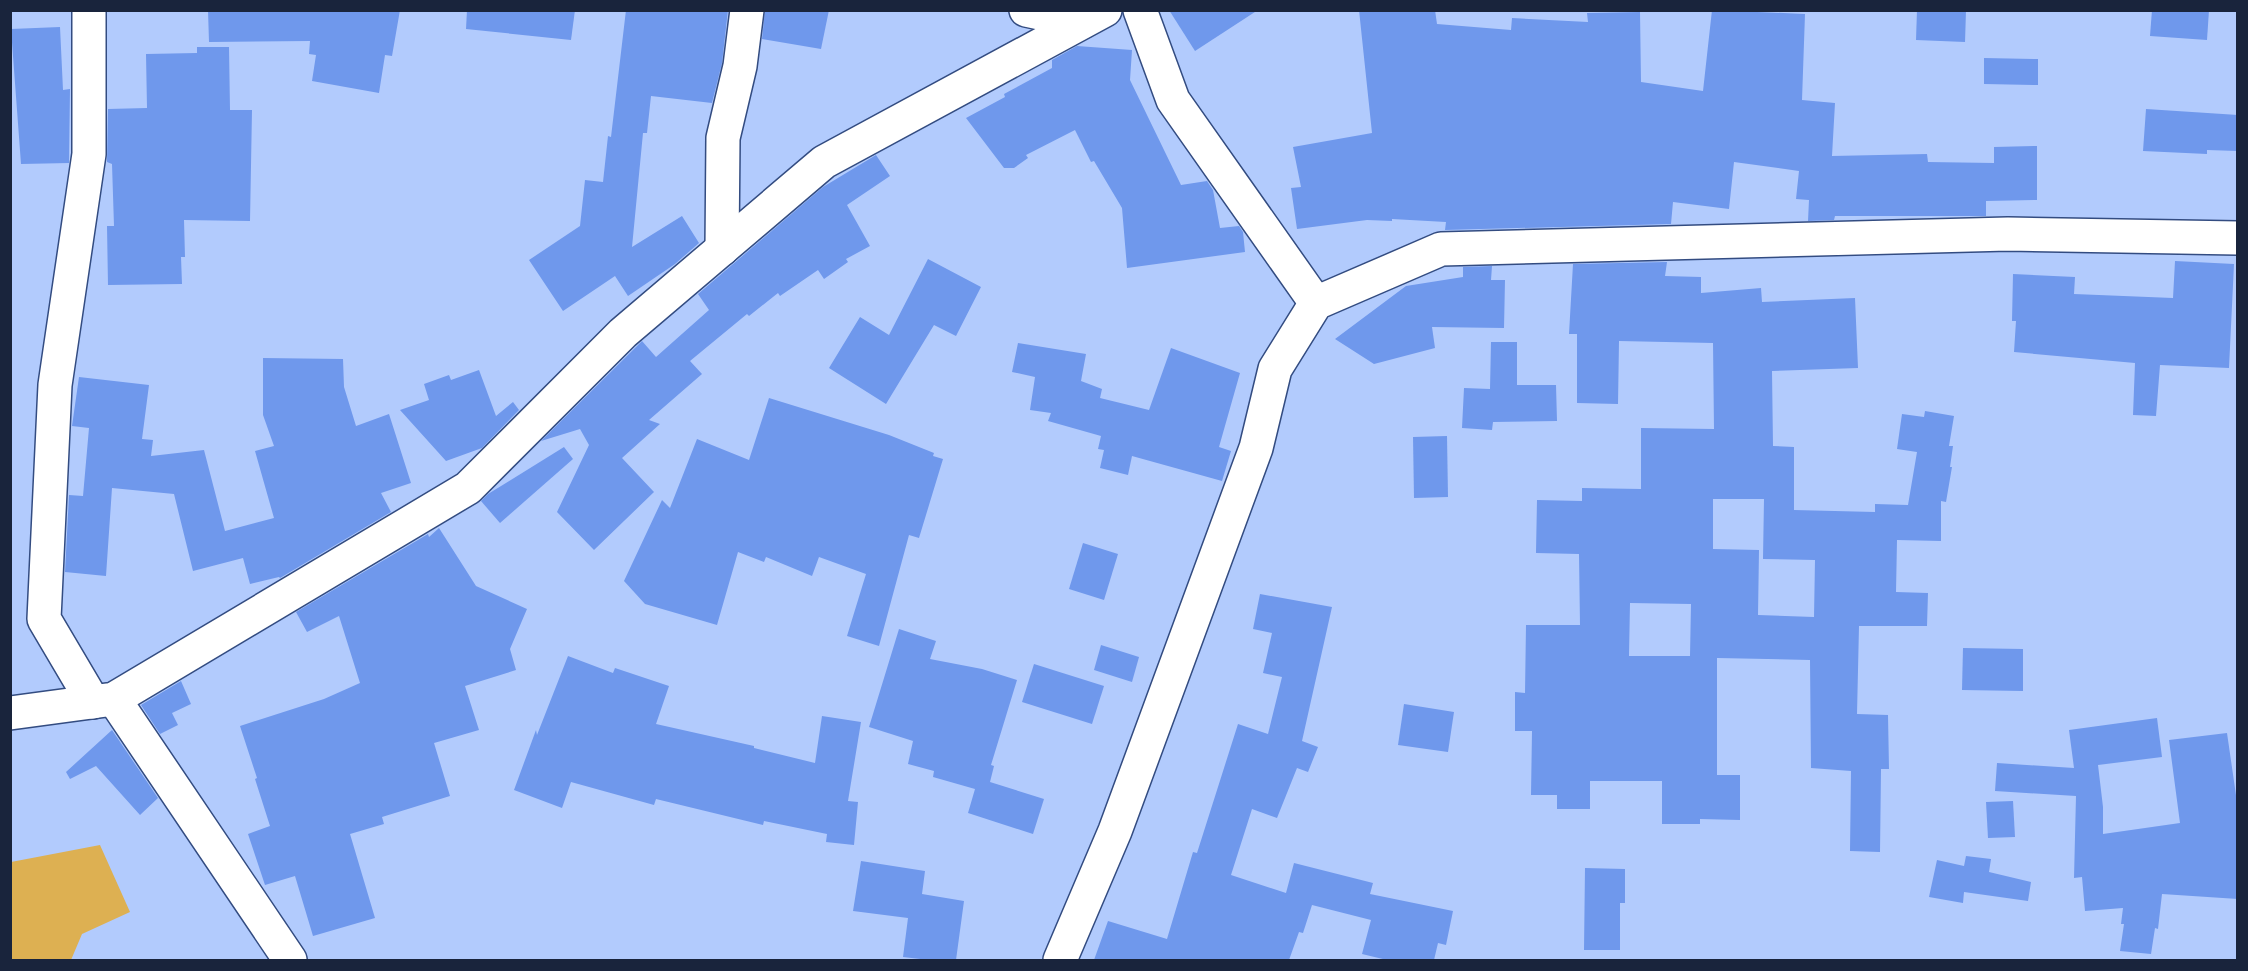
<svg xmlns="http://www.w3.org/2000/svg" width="2248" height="971" viewBox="0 0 2248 971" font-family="Karla,sans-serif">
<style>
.green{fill:#ddb052}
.building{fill:#6f98ec;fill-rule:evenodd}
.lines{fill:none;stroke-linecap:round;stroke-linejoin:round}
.street-casing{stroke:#334c81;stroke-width:36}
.street{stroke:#fff;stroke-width:33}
</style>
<rect width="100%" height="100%" fill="#b2cbfd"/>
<!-- green -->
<polygon class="green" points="100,845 130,912 82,934 71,960 11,960 11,862"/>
<!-- building -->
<g class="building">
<polygon points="208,10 400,10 392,56 385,55 379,93 312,81 316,55 309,54 310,41 209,42"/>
<polygon points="467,10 575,10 571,40 466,29"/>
<polygon points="626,10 728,10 722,63 712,103 651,96 647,133 643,133 632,247 682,216 699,243 675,264 628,296 615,276 563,311 529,260 580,226 585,180 603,182 608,136 611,137"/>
<polygon points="765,10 829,10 821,49 762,39"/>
<polygon points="1169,10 1258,10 1195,51"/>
<polygon points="1359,10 1435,10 1437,24 1511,30 1512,18 1588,22 1587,13 1640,12 1641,82 1703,91 1712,10 1805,14 1802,100 1835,103 1832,156 1927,154 1928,162 1994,163 1994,147 2037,146 2037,200 1986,201 1986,216 1835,216 1834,220 1808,221 1809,200 1796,199 1799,171 1734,162 1729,209 1673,202 1671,224 1445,230 1446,222 1392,219 1392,221 1367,220 1297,229 1291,188 1301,187 1293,147 1372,133"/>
<polygon points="1917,10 1966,10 1965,42 1916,40"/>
<polygon points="2152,10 2209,10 2207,40 2150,36"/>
<polygon points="60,27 63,90 70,89 69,163 21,164 11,29"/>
<polygon points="1077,46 1132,50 1130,80 1181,185 1207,181 1213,190 1220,228 1239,226 1243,232 1245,252 1127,268 1122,208 1094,161 1091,162 1075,130 1026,155 1028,158 1014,168 1004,168 966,118 1005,97 1004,94 1052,68 1052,60"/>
<polygon points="197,47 229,47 230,110 252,110 250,221 184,220 185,257 181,257 182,284 108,285 107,226 114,226 112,164 107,162 108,109 147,108 146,54 197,53"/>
<polygon points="1984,58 2038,59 2038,85 1984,84"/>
<polygon points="2146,109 2238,115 2238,151 2207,150 2207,154 2143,151"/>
<polygon points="876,155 890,176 847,205 870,246 846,259 848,262 824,279 818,270 780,296 778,293 749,316 747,314 690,361 702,374 649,420 660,424 622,458 654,492 594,550 557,512 589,445 580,429 541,441 636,347 642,341 656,357 709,310 698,294 823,187"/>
<polygon points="928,259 981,287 956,336 934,325 886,404 829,368 860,317 889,335"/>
<polygon points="2175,261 2234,264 2229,368 2160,365 2156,416 2133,415 2135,363 2014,352 2016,321 2012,321 2013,274 2075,277 2074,294 2173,298"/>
<path d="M1667,262L1665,276L1701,277V293L1761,288L1762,302L1855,298L1858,368L1772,371L1773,446L1794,447V510L1875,512V504L1908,505L1917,452L1897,449L1902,414L1924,417L1925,411L1954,416L1949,446H1953L1950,467H1952L1946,502L1941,501V541L1897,540L1896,592L1928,593L1927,626H1859L1857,714L1888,715L1889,769H1881L1880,852L1850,851L1851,771L1811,768L1810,660L1717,658V775H1740V820L1700,819V824H1662V781H1590V809H1557V795H1531L1532,731H1515V692L1525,693L1526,625H1580L1579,554L1536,553L1537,500L1582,501V488L1641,489V428L1714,429L1713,343L1619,341L1618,404L1577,403V334H1569L1573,264ZM1713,499H1764L1763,559L1815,560L1814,617L1758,615L1759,550L1713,549ZM1630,603L1691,604L1690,656H1629Z"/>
<polygon points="1492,266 1491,280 1505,280 1504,328 1432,327 1435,348 1374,364 1335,339 1406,286 1463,277 1463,267"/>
<polygon points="1491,342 1517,342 1517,385 1556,385 1557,421 1493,422 1492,430 1462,428 1464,388 1490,389"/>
<polygon points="1018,343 1086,354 1081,381 1102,389 1100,398 1149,410 1171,348 1240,373 1219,447 1231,451 1222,481 1132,456 1128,475 1100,468 1104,450 1098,449 1101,436 1048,421 1051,413 1030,410 1035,377 1012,372"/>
<polygon points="263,358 343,359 344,387 356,426 389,414 411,483 381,493 391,512 280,578 279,577 250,584 243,558 193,571 174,494 112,488 106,576 65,572 69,495 83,496 89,428 72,426 79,377 149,385 142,439 153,440 151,456 204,450 225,531 274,518 255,451 274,446 263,415"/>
<polygon points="479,370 496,416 513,402 519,410 482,448 446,461 400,410 429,400 424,384 449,375 451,380"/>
<polygon points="769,398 889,435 934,453 933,456 943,459 919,538 909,535 879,646 847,636 866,574 819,557 812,576 766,557 764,562 738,552 717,625 645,604 624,581 662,500 670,508 697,439 749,460"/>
<polygon points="1447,436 1448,497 1414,498 1413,437"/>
<polygon points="564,447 573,459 500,523 481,501 488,494"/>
<polygon points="439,528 476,586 527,609 510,649 516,670 465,686 479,730 434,743 450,796 382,817 384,824 350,834 375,918 313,936 295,876 265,885 248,834 270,826 255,779 257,778 240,726 324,699 360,683 339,616 307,632 296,612 428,534 429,537"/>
<polygon points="1083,543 1118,554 1104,600 1069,589"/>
<polygon points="1260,594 1332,607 1302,741 1318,747 1308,772 1297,768 1277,818 1252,809 1231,875 1286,893 1294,863 1373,883 1370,894 1453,911 1446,945 1438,943 1434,960 1387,960 1362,954 1371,920 1312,905 1303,933 1299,932 1289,960 1094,960 1108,921 1167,939 1193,852 1197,853 1238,724 1268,734 1282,677 1263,673 1272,633 1253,629"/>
<polygon points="899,629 936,641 930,659 982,669 1017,680 991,765 994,766 990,782 1044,799 1033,834 968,813 975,789 933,777 934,771 908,764 913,741 869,727"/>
<polygon points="1101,645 1139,657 1132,682 1094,670"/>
<polygon points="1963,648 2023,649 2023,691 1962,690"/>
<polygon points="568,656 613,673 615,668 669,686 656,724 754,746 754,748 815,763 822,716 861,722 848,801 858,802 854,845 826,842 827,834 764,821 763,825 656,799 654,805 571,782 562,808 514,790 536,730 537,735"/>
<polygon points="1034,664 1104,686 1092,724 1022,702"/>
<polygon points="181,681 191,704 172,713 178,725 160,734 141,705"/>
<polygon points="1404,704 1454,712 1448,752 1398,745"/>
<polygon points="2157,718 2162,757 2098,765 2103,807 2103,834 2180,823 2169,740 2227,733 2238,809 2238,899 2162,894 2158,929 2155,928 2151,954 2120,951 2124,924 2121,924 2123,908 2085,911 2082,877 2074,878 2076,796 1995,791 1997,763 2074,768 2069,730"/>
<polygon points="112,730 158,798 140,815 96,766 70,779 66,772"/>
<polygon points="2013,801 2015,837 1988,838 1986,802"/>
<polygon points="1966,856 1991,859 1989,872 2031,882 2028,901 1964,892 1963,903 1929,897 1937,860 1964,866"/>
<polygon points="861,861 925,871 922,894 964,901 956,960 929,960 903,957 908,918 853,911"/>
<polygon points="1585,868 1625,869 1625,903 1620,903 1620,950 1584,950"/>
</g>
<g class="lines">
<defs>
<g id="street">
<polyline points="89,10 89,154 55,385 44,619 93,702"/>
<polyline points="1026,10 1082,22"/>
<polyline points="1140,10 1173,100 1316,303"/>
<polyline points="722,249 723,138 740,66 747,10"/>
<polyline points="114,699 290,960"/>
<polyline points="10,713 114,699 468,488 623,333 824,162 1105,10"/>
<polyline points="1060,960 1115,831 1256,448 1275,369 1316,303 1441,249 2008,234 2238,238"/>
</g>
</defs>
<!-- street casing -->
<use href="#street" class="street-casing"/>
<!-- street -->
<use href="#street" class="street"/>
</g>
<!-- border -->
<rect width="2248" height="971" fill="none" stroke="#19243c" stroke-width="24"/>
</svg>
